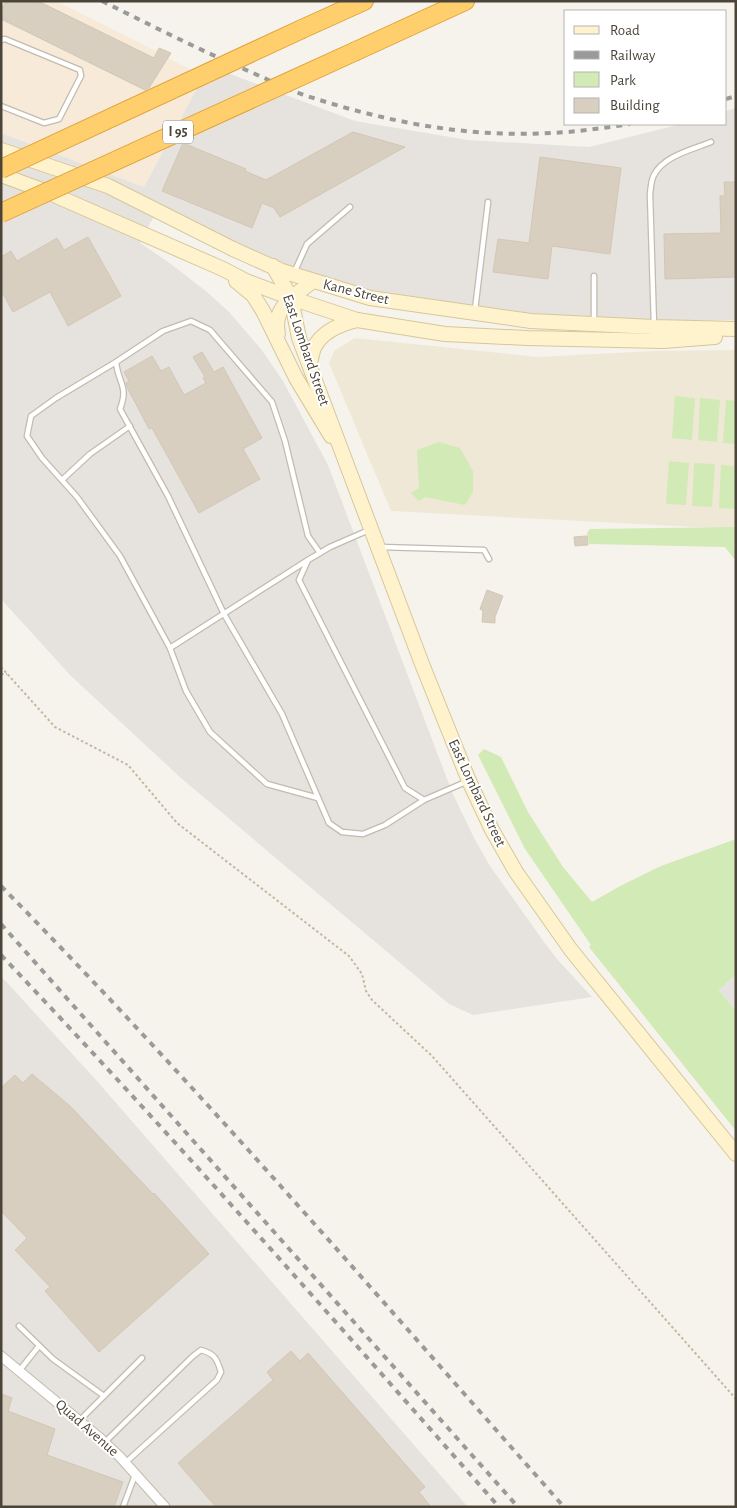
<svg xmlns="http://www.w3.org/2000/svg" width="737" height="1508" viewBox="0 0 737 1508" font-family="'Alegreya Sans',sans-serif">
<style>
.commercial{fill:#f7ead8}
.industrial{fill:#e6e2dd}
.education{fill:#efe8d6}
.green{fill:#d2eab5}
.parking{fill:#e5e3e0}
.building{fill:#d8cfc1;stroke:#d3c7b4}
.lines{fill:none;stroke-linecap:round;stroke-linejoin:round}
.lane-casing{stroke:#c2bbae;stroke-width:7}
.street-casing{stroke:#c2bbae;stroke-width:11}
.secondary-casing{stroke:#d6c79b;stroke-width:16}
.highway-casing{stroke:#e0a43c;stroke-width:20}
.path{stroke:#c4b79f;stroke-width:2;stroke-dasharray:2.5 2.5;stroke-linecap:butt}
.lane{stroke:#fff;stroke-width:4.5}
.street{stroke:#fff;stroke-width:9}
.secondary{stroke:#fff3cd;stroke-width:14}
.highway{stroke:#ffcf6e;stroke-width:18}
.rail{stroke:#9a9a9a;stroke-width:4;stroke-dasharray:6 6;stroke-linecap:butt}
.highway-bridge-casing{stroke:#e0a43c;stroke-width:20;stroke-linecap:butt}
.highway-bridge{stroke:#ffcf6e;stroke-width:18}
.labels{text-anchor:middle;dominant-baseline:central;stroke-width:4;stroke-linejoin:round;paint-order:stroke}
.shield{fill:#fff;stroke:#817c74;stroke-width:1}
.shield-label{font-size:14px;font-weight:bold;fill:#4b4439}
.street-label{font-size:15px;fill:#4b4439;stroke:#fff}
</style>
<rect width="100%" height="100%" fill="#f6f3ec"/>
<!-- commercial -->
<polygon class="commercial" points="1,1 56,1 156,51 203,77 144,187 1,133"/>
<!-- industrial -->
<g class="industrial">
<polygon points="209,66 355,121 468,140 589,147 681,124 726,124 726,111 736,108 736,320 666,321 540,316 374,293 307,272 258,254 207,229 160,204 140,243 167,261 207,292 229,312 261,349 283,381 328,465 452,792 474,838 490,866 544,942 557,959 592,997 473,1015 449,1004 182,779 71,676 1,599 1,133 144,187"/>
<polygon points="1,976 96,1080 468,1507 1,1507"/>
</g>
<!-- education -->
<polygon class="education" points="355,338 538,357 654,351 736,350 736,536 715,528 391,511 329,363 335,350"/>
<!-- green -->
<g class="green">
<polygon points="675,396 695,398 692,440 672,438"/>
<polygon points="700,398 720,400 717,442 698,440"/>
<polygon points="726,400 736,401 736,444 723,443"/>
<polygon points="439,442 460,448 473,471 473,492 465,505 425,497 419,501 411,493 419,488 417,450"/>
<polygon points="669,461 689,463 686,505 666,504"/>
<polygon points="694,463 715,464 712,507 692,506"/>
<polygon points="721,465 736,466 736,509 719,508"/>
<polygon points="736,527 736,561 725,547 589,544 587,533 590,529"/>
<polygon points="484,749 501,757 528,812 563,867 592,902 622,885 661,866 736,839 736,975 719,990 736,1011 736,1131 589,947 591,945 525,849 478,755"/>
</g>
<!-- parking -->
<polygon class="parking" points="736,975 736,1011 719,990"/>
<!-- building -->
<g class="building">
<polygon points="6,1 38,1 154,58 159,48 171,53 149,88 145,90 1,19 1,10"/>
<polygon points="353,132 405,147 280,217 274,208 262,203 252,228 162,191 183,143 246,169 245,171 266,180"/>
<polygon points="540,157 621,168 610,254 552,246 548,279 493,272 498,239 529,243"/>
<polygon points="724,182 736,182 736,277 665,279 664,234 721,233 720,196 725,196"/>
<polygon points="88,237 121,296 68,326 50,292 13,312 1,290 1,257 11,251 17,261 57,238 64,250"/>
<polygon points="202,352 214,372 223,367 262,438 243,449 260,479 199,513 152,428 149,429 128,389 126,383 129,381 124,372 152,356 161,371 169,367 184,395 206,383 203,378 205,377 193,357"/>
<polygon points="587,536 588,545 575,546 574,537"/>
<polygon points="487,590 503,596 495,617 495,623 482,622 483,611 480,609"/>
<polygon points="32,1074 70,1106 153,1194 154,1193 209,1254 99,1352 45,1291 50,1287 15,1250 27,1238 1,1211 1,1088 15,1075 23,1083"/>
<polygon points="291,1351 300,1361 308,1353 425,1487 419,1492 431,1507 216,1507 178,1463 273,1380 267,1372"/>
<polygon points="1,1394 12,1398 8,1411 55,1429 47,1455 123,1482 114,1507 1,1507"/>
</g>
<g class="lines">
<defs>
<g id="lane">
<polyline points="1,40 5,39 80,70 81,76 59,119 44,123 1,106"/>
<polyline points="294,273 307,244 350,207"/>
<polyline points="594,276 594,323"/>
<polyline points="475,310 488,202"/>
<path d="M654,326L650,194C651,187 651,180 654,175C663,156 694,149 711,142"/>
<polyline points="116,362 56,398 31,416 27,436 42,458 77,497 120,556 170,648"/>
<polyline points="62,480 90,454 130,426"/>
<polyline points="369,530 330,547 308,560 299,580 405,788 424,800"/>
<polyline points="380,547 484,550 489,559"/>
<path d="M320,553L308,536L285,441L272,402L210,330L191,321L163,331L116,362C118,383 129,386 120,409L168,496L224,614L282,714L329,823L342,832L363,834L385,825L424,800L468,781"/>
<polyline points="308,560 170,648 186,691 210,732 267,784 318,798"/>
<polyline points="19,1326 53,1359 104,1396"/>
<polyline points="19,1371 39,1346"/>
<polyline points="79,1421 142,1358"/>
<path d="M105,1442L193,1356L201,1350C215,1354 217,1359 221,1372L217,1380L125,1463"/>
<polyline points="123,1507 135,1475"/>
</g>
<polyline id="street" points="1,1356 100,1438 120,1457 165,1507"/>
<g id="secondary">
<polyline points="1,150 108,186 233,249 282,271 370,298 531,321 654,327 736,329"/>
<polyline points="1,175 45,191 223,269 246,281 291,298 357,320 445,334 527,338 663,341 715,337"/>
<polyline points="273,266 291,298 299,338 422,664 469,781 492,830 516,872 571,950 736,1154"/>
<polyline points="236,281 253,295 263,311 296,378 331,436"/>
<path d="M278,334C272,307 294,296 313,281"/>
<path d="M310,364C311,359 312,353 314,348C321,332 341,324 357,320"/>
</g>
<g id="highway">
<polyline points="302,29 364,1"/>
<polyline points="356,51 465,1"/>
</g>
</defs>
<!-- lane casing -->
<use href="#lane" class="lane-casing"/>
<!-- street casing -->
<use href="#street" class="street-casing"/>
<!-- secondary casing -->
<use href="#secondary" class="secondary-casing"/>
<!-- highway casing -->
<use href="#highway" class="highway-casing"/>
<!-- path -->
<g class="path">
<polyline points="1,667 55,727 128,765 177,823 349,956 362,974 366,991 372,1000 432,1056 736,1399"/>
<polyline points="1,674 7,674"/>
</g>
<!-- lane -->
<use href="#lane" class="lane"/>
<!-- street -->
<use href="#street" class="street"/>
<!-- secondary -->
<use href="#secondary" class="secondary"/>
<!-- highway -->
<use href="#highway" class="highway"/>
<!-- rail -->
<g class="rail">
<path d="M102,1C152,26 202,51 253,73C269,80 285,88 301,94C382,121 465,138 551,133C577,132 603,128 630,124"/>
<polyline points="726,99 736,96"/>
<path d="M1,886C197,1085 379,1298 564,1507"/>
<polyline points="1,924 518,1507"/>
<path d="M1,955C172,1135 335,1321 499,1507"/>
</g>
<defs>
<g id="highway-bridge">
<polyline points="1,169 302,29"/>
<polyline points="1,213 356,51"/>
</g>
</defs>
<!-- highway-bridge casing -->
<use href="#highway-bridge" class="highway-bridge-casing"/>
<!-- highway-bridge -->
<use href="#highway-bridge" class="highway-bridge"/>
</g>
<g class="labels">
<!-- shield labels -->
<rect class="shield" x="163" y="120.5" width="30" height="23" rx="4"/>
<g class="shield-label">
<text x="178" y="132">I 95</text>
</g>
<!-- street labels -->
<g class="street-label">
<text transform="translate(356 292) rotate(14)">Kane Street</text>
<text transform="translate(306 350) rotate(71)">East Lombard Street</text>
<text transform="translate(477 793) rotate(65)">East Lombard Street</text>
<text transform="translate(87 1428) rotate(41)">Quad Avenue</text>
</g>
</g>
<!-- border -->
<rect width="737" height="1508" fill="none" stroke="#4b4439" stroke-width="5"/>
<!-- legend -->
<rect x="564" y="10" width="162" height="115" fill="#ffffff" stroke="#b7b4b0"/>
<rect x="574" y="26" width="25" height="8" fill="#fff3cd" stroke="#b7b4b0"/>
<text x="610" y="35" font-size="15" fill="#4b4439">Road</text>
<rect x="574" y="51" width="25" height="8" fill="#9a9a9a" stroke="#b7b4b0"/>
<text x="610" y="60" font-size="15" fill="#4b4439">Railway</text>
<rect x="574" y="72" width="25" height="15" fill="#d2eab5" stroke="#b7b4b0"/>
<text x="610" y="85" font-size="15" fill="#4b4439">Park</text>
<rect x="574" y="98" width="25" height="15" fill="#d8cfc1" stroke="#b7b4b0"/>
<text x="610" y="110" font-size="15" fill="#4b4439">Building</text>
</svg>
